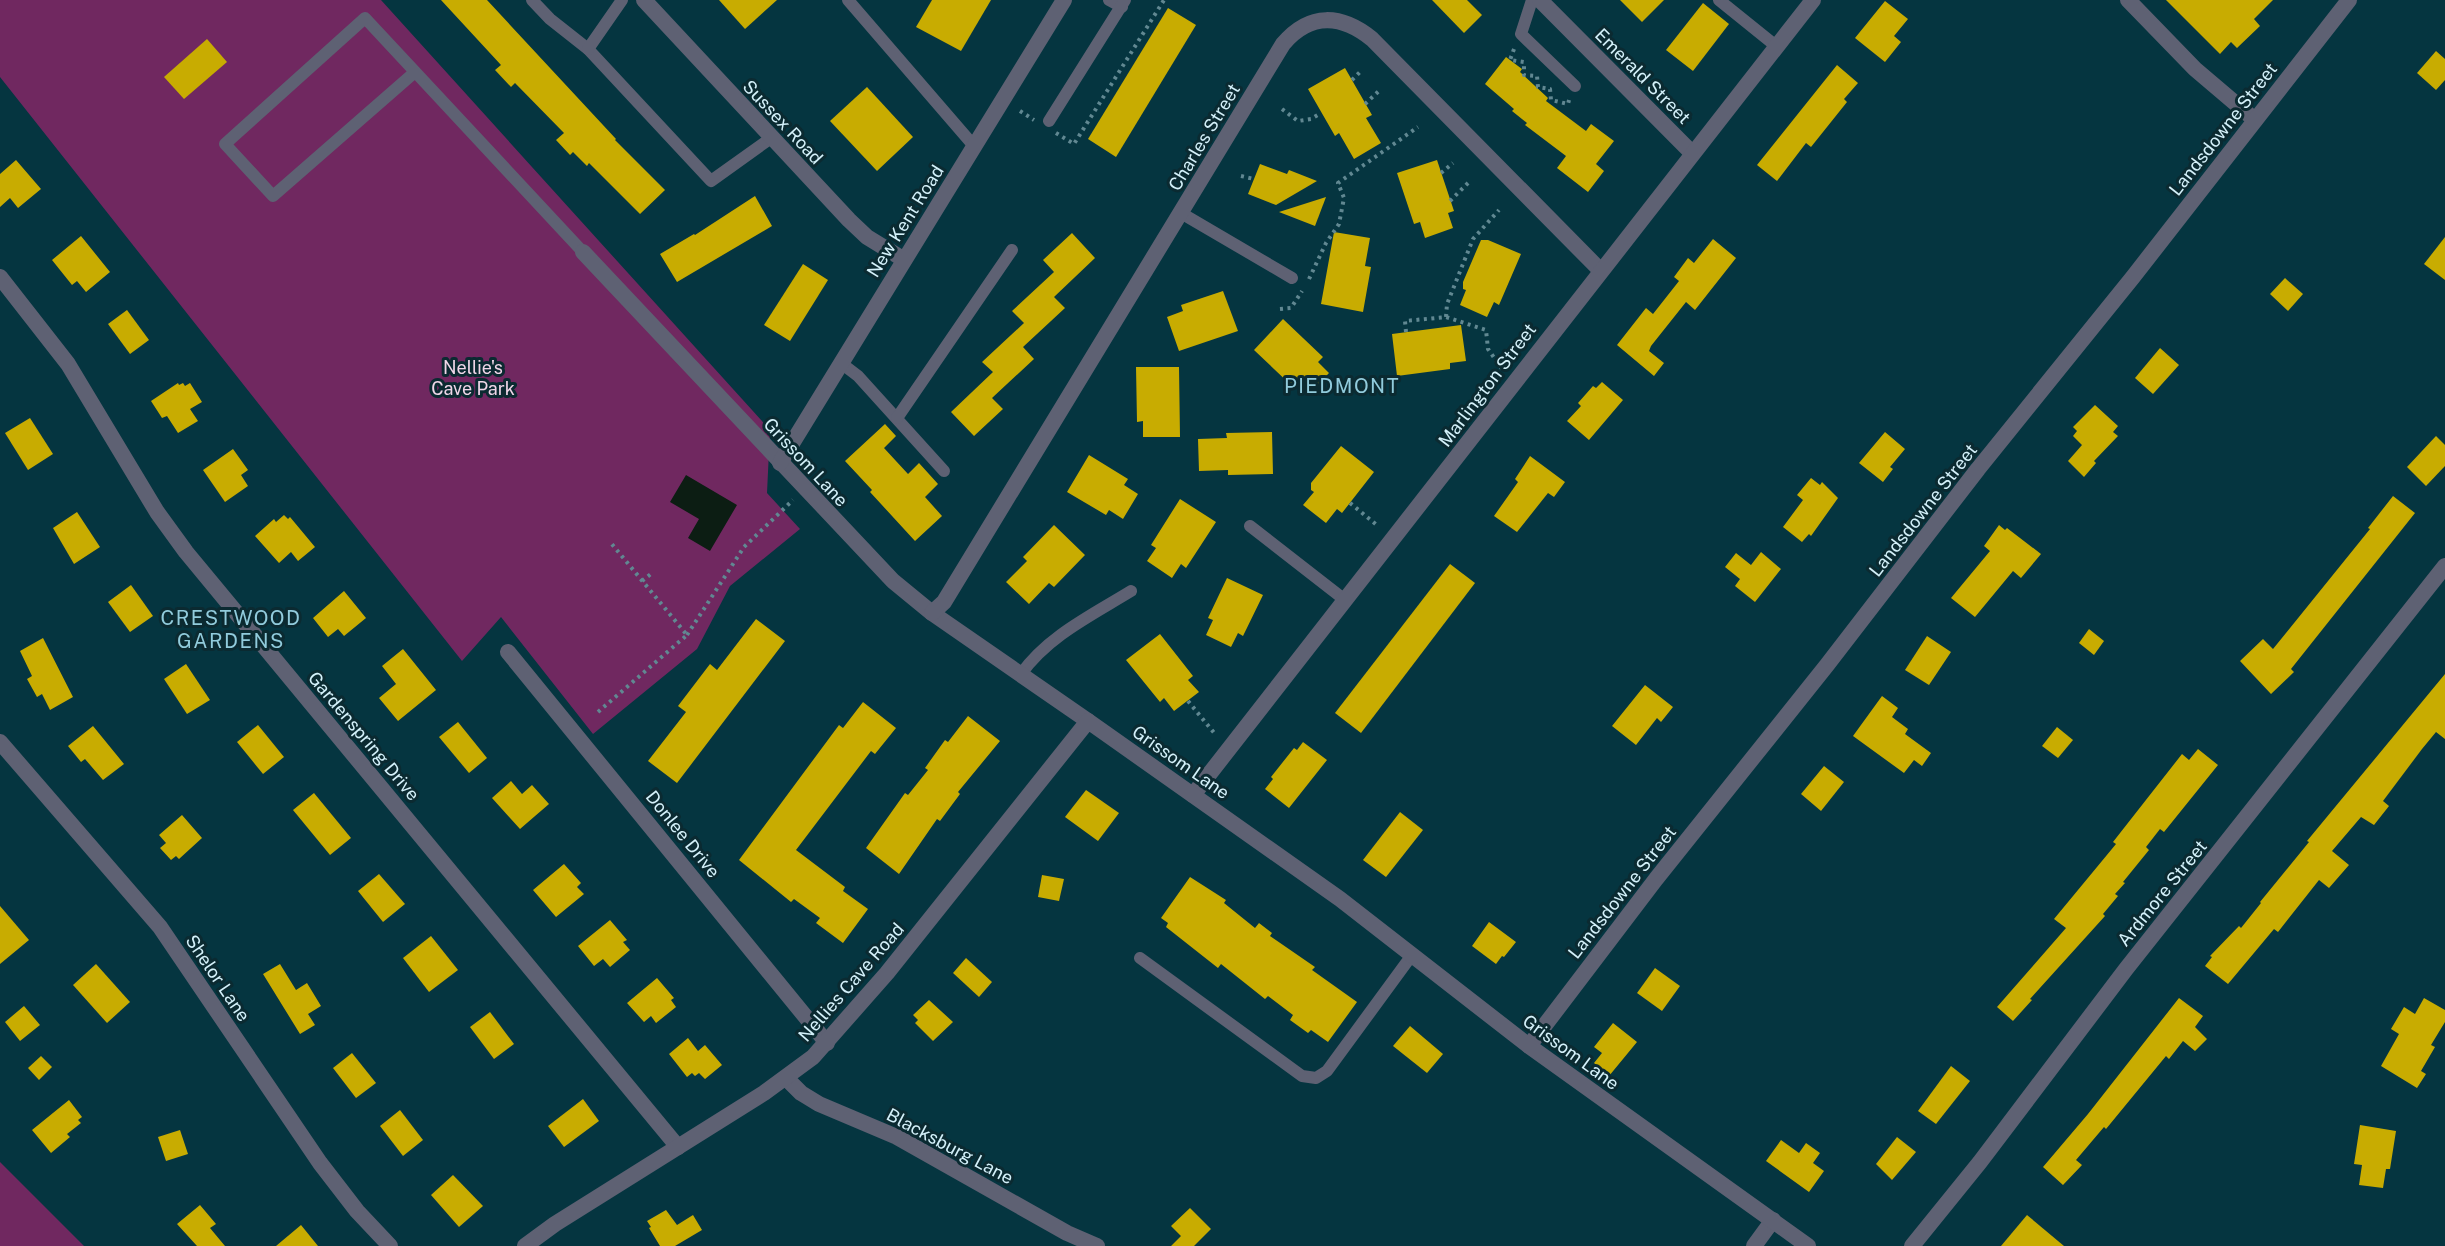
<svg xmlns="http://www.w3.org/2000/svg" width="2445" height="1246" viewBox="0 0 2445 1246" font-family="'Public Sans',sans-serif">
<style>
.green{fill:#702860}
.water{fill:#0c1d13}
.building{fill:#c8ac01}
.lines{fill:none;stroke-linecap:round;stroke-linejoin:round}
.path{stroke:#618892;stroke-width:4;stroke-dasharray:3 4.5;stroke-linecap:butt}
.service{stroke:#5e6173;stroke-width:12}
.minor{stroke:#5e6173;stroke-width:16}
.tertiary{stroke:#5e6173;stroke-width:16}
.labels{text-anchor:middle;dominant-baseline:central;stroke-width:6;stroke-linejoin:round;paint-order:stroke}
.street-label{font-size:18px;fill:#d4f1fa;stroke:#0b2a31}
.park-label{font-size:18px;fill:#f0d6e8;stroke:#0b2a31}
.neighbourhood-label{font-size:20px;letter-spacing:1.5px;fill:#91cbdc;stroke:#0b2a31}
</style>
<rect width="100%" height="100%" fill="#053540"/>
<!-- green -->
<g class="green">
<polygon points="0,0 381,0 770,430 767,493 800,529 730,586 697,649 593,734 501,617 462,661 0,77"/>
<polygon points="0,1162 84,1246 0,1246"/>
</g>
<!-- water -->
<polygon class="water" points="686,475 737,505 710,551 688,538 699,519 670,502"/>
<!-- building -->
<g class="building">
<polygon points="441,0 487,0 616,139 615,140 665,190 640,214 589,163 587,166 573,152 570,155 556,140 564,133 515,83 511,87 495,70 501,65"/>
<polygon points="719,0 777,0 745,29"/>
<polygon points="932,0 991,0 961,51 916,27"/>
<polygon points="1432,0 1467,0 1482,15 1464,33"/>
<polygon points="1620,0 1664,0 1642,22"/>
<polygon points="2166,0 2273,0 2254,19 2260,26 2237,48 2231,42 2220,54"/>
<polygon points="1885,1 1908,19 1894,36 1901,42 1885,62 1855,38"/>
<polygon points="1703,3 1729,24 1693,71 1666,50"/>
<polygon points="1168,8 1196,25 1116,157 1088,139"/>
<polygon points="207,39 227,62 184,99 164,77"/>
<polygon points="2436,51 2445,59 2445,80 2436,90 2417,73"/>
<polygon points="1506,57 1522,69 1520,72 1548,98 1546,101 1586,131 1591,124 1614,141 1596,164 1604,171 1588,192 1557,168 1566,156 1525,125 1527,123 1512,111 1514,109 1485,84"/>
<polygon points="1837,65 1858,83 1844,99 1847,102 1811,147 1806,143 1777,181 1757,165"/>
<polygon points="1345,68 1372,115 1366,118 1381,143 1354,159 1339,133 1335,136 1308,89"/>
<polygon points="867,87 913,137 877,171 830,121"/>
<polygon points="16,160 41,189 18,208 10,198 0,207 0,174"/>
<polygon points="1437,160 1454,211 1448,213 1453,228 1425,238 1420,222 1414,224 1397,173"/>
<polygon points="1260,164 1287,174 1289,170 1317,181 1276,205 1248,194"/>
<polygon points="755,196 772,226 677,282 660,254 694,234 695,235"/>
<polygon points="1326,197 1315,226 1279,212"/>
<polygon points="1334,232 1370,238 1365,266 1371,267 1363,312 1321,304"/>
<polygon points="1072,233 1095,258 1054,297 1065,308 1023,347 1034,359 992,398 1003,409 974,436 951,412 993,372 982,362 1024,323 1012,311 1054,272 1043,260"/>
<polygon points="81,236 110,272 86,292 77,281 72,285 52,260"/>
<polygon points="2445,237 2445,280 2424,264"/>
<polygon points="1713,239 1736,258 1695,310 1686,302 1651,346 1649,351 1664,363 1654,376 1617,345 1646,308 1653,314 1679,281 1674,277 1688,258 1694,263"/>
<polygon points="1481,240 1488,240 1521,254 1499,305 1494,302 1487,317 1460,305 1466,290 1463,289 1463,282"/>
<polygon points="803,264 828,280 790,341 764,325"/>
<polygon points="2285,278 2303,294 2288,311 2270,294"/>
<polygon points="1223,291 1238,331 1179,351 1167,317 1183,311 1181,305"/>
<polygon points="127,310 149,340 130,354 108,324"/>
<polygon points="1283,319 1323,357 1318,362 1329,373 1309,394 1298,383 1293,387 1254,350"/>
<polygon points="1461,325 1466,361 1450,363 1450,369 1397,376 1392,334"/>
<polygon points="2160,348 2179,365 2153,394 2135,378"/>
<polygon points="1136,367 1179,367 1180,437 1143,437 1143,421 1137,422"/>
<polygon points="1602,382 1623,400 1589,440 1567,421 1581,406 1578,403 1593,386 1596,388"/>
<polygon points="178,383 179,385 183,383 185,386 190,383 202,402 190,409 198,421 178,433 167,416 162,418 151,401"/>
<polygon points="2095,405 2118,426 2113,432 2118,436 2094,461 2096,463 2084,477 2068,461 2082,445 2073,436 2077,431 2073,427"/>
<polygon points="30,418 53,454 28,470 5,433"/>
<polygon points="885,424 896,436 884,448 908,474 919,463 938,484 925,497 942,516 915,541 870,492 872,490 845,461"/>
<polygon points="1272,432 1273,474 1228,475 1228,470 1199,471 1198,439 1227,438 1226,433"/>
<polygon points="1885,432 1905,449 1890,467 1893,469 1883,482 1859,463"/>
<polygon points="2436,436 2445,445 2445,466 2426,486 2407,467"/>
<polygon points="1341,446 1374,472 1342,513 1337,509 1326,523 1303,505 1314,492 1311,490 1311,483"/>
<polygon points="233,449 248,470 241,475 248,486 225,502 203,470"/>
<polygon points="1089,455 1128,479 1124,485 1138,494 1123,519 1109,510 1106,515 1067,492"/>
<polygon points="1530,456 1565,482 1554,497 1548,493 1517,532 1494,516 1518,482 1515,479"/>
<polygon points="1811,478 1820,485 1822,482 1838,498 1811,536 1809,534 1802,542 1783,527 1803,500 1797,495"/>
<polygon points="2393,496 2415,513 2291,669 2294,672 2271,694 2240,661 2263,639 2273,649 2370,529 2368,528"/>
<polygon points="1180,499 1216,522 1186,568 1181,564 1172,578 1147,561 1156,548 1151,545"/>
<polygon points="77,512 100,547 74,564 53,528"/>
<polygon points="284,515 288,519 290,517 315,547 298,561 291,552 279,563 255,536 274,519 276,522"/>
<polygon points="1054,525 1085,555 1054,587 1049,583 1029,604 1006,582 1027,561 1023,557"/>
<polygon points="1999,525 2005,530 2007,528 2041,554 2021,578 2013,571 1975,617 1951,598 1990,551 1984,546"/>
<polygon points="1761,552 1781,569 1755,602 1735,586 1740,579 1725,567 1736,553 1751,565"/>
<polygon points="1450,564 1475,583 1361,733 1335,713"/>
<polygon points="1227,578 1263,595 1243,636 1238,633 1231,647 1206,635 1213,620 1208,618"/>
<polygon points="131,585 153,616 130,632 108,602"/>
<polygon points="344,591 366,618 344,636 338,629 328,637 313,618"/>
<polygon points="756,619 785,641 677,783 648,761 686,712 678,706 710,664 717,670"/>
<polygon points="2089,629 2104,641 2094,655 2079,643"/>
<polygon points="1160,634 1193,676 1188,680 1199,692 1174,711 1164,698 1160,702 1126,660"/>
<polygon points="1927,636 1951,652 1929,685 1905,670"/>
<polygon points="43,638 73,697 50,710 42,694 37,697 27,679 32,676 20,651"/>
<polygon points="403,649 436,690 398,721 379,698 396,684 382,666"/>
<polygon points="186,664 210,700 187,714 164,679"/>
<polygon points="2445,674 2445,739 2436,732 2422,749 2383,801 2389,806 2374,825 2361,817 2332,851 2349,865 2329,888 2319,880 2278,932 2274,929 2228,984 2205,966 2212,957 2210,956 2239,926 2241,928 2261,903 2260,902 2309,842 2307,841"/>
<polygon points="1645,685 1673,707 1661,722 1657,718 1636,745 1612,726"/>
<polygon points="1882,696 1898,708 1892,717 1908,729 1905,734 1931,753 1922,766 1914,760 1904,773 1853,736"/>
<polygon points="863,702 896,728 875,754 871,751 796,850 845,887 843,891 868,909 843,943 816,923 820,918 794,899 791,902 739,860 839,725 843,728"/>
<polygon points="968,716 1000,741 958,792 960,794 940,821 937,819 899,874 866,848 905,793 908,795 928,770 925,768 945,740 948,742"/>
<polygon points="458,722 487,758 469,773 439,737"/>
<polygon points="258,725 284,757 263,774 237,742"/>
<polygon points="93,726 124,764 103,780 85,759 81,762 68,746"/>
<polygon points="2057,727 2073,740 2058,758 2042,746"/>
<polygon points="1303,742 1327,760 1289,808 1265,789 1273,779 1271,777 1294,748 1297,750"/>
<polygon points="2198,749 2218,765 2164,832 2160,829 2146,847 2149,850 2123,882 2125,883 2115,894 2118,896 2103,914 2105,916 2030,999 2032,1000 2013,1021 1997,1007 2066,928 2054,919 2116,844 2113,842 2182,754 2189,760"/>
<polygon points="1824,766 1844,782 1821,811 1801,794"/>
<polygon points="511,781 522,794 532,785 549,804 520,829 492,798"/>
<polygon points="1086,790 1119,813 1098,841 1065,817"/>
<polygon points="314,793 351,838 330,855 293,810"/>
<polygon points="1400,812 1423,830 1386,877 1363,860"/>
<polygon points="182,815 202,838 179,859 176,856 171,860 160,848 166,843 159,835"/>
<polygon points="564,864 581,883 577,887 584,894 556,917 533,890"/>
<polygon points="379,874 405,904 383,922 358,891"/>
<polygon points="1042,875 1064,879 1059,901 1038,897"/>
<polygon points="1190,877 1226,900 1224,903 1255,928 1259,923 1272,933 1270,936 1315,967 1312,970 1357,1002 1328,1042 1311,1030 1308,1033 1290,1020 1293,1015 1268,996 1265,999 1221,964 1218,968 1166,927 1168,923 1161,918"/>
<polygon points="0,906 29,940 0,964"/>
<polygon points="610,920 627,940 623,942 630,950 610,967 603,959 594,966 578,946"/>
<polygon points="1489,922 1516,942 1504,957 1502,956 1496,964 1472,946"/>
<polygon points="431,936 458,970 429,992 403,958"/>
<polygon points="966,958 992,982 979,997 953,973"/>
<polygon points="96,964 130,1002 107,1023 73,985"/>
<polygon points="280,964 296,990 307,983 321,1006 308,1014 315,1025 300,1034 263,974"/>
<polygon points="1655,968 1680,986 1662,1011 1637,993"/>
<polygon points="657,978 674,998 671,1000 676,1007 656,1023 651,1016 644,1022 627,1003"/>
<polygon points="2179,998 2203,1016 2195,1027 2207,1039 2195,1051 2183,1041 2169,1059 2166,1056 2106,1129 2104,1127 2076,1160 2082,1165 2063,1185 2043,1167 2088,1114"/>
<polygon points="2424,998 2445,1010 2445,1022 2431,1045 2435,1047 2421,1071 2426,1074 2417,1088 2381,1066 2399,1034 2391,1029 2404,1007 2415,1014"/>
<polygon points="929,1000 953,1022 933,1041 915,1023 918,1020 913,1015"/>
<polygon points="24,1006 40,1025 20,1041 5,1022"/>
<polygon points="490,1012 514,1044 494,1059 470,1027"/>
<polygon points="1613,1023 1637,1042 1609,1076 1594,1063 1602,1053 1594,1047"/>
<polygon points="1410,1026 1443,1054 1427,1073 1393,1046"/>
<polygon points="688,1038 698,1051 705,1045 722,1065 705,1079 699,1073 695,1076 692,1073 687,1077 669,1054"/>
<polygon points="352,1053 376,1083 356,1098 333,1068"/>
<polygon points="41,1056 52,1067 39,1080 28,1068"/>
<polygon points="1951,1066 1970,1081 1936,1124 1918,1111"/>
<polygon points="583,1099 599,1121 564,1147 548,1126"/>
<polygon points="69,1100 82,1117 78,1120 81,1123 67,1134 70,1137 51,1153 32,1130"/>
<polygon points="400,1110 423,1140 403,1156 380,1126"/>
<polygon points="2360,1125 2396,1131 2390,1169 2386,1169 2383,1188 2359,1185 2362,1165 2354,1164"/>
<polygon points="180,1130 188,1154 166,1161 158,1137"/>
<polygon points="1897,1137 1916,1152 1892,1180 1876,1164"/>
<polygon points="1781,1140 1799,1153 1806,1143 1820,1153 1813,1163 1824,1171 1809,1192 1766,1161"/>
<polygon points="453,1175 483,1206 459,1227 431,1195"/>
<polygon points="200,1205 216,1224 210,1228 225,1246 197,1246 177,1224"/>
<polygon points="1190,1208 1211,1229 1194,1246 1171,1246 1181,1236 1171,1226"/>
<polygon points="666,1210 677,1225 693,1215 702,1230 675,1246 660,1246 649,1228 651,1227 647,1221"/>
<polygon points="2027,1215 2064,1246 2001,1246"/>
<polygon points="301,1225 318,1246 276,1246"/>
</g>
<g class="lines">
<!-- path -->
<g class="path">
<polyline points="1514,49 1510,60 1524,62 1524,75 1537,76 1538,87 1550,89 1551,100 1568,104 1569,100"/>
<polyline points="1352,80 1362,70"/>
<polyline points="1365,104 1381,89"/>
<polyline points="1282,109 1298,121 1311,119 1321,113"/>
<polyline points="1020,111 1034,120"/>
<polyline points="1056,133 1074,144 1164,0"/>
<polyline points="1441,173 1453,163"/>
<polyline points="1241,176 1254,179"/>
<polyline points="1450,201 1470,181"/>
<polyline points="1309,279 1326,243 1339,224 1344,198 1338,183 1418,127"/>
<polyline points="1280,309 1291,308 1302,291"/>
<polyline points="1446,317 1447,304 1473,239 1499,210"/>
<polyline points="1406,332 1405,321 1446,317 1486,330 1488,349 1502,369"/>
<polyline points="1350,503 1378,526"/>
<polyline points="642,581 652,573"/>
<polyline points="687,635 744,547 793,500"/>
<polyline points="1188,701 1215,734"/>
<polyline points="598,712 687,635 611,543"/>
</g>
<!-- service -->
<g class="service">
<polyline points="532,0 550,19 588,49 711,181 771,138"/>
<polyline points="848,0 974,146"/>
<polyline points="1109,0 1122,7"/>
<polyline points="1532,0 1521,34 1575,86"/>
<polyline points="1719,0 1776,46"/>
<polyline points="588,49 622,0"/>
<polyline points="415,72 273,196 225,144 365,18 583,252"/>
<polyline points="1049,121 1125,0"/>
<polyline points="1181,213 1292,278"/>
<polyline points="841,363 858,376 944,471"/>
<polyline points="897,418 1012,250"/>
<polyline points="1250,526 1345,600"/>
<path d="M1021,674C1048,636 1092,615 1131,591"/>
<polyline points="1140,958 1302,1076 1316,1078 1327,1071 1412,955"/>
</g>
<!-- minor -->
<g class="minor">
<polyline points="644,0 849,220 867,237 903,259"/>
<polyline points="1540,0 1692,153"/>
<polyline points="2128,0 2195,69 2255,120"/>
<polyline points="583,252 893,581 932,613 1088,721"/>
<polyline points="0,277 68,364 157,512 186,552 678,1147"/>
<polyline points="780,463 1064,0"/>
<path d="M932,613L944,602L1283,44C1310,12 1341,14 1372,39L1600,270"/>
<polyline points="508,652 827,1043"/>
<polyline points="0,742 160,927 320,1163 357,1211 390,1246"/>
<polyline points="1529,1046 1656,879 1827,665 1978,469 2133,277 2349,0"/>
<polyline points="786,1078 801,1093 819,1104 897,1137 1067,1233 1097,1246"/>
<polyline points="1754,1246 1773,1220"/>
<polyline points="1912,1246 1980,1162 2126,969 2445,566"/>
</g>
<!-- tertiary -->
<g class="tertiary">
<polyline points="1193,795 1813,0"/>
<polyline points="525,1246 555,1224 764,1093 813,1057 887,973 1088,721 1340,899 1529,1046 1808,1246"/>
</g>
</g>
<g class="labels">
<!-- street labels -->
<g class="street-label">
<text transform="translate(1643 76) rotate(45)">Emerald Street</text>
<text transform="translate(783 122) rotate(47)">Sussex Road</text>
<text transform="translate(2223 129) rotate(-52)">Landsdowne Street</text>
<text transform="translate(1204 137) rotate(-59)">Charles Street</text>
<text transform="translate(905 221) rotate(-58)">New Kent Road</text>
<text transform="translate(1487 385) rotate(-53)">Marlington Street</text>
<text transform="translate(806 462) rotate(47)">Grissom Lane</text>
<text transform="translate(1923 510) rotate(-52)">Landsdowne Street</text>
<text transform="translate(364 736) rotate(50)">Gardenspring Drive</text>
<text transform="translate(1181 762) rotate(35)">Grissom Lane</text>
<text transform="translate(683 834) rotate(51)">Donlee Drive</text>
<text transform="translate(1622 892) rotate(-52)">Landsdowne Street</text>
<text transform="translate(2162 893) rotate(-51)">Ardmore Street</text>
<text transform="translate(218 978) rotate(56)">Shelor Lane</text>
<text transform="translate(851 982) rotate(-49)">Nellies Cave Road</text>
<text transform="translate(1571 1052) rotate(36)">Grissom Lane</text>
<text transform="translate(950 1146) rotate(28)">Blacksburg Lane</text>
</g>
<!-- park labels -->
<g class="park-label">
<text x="473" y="367">Nellie's<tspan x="473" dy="21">Cave Park</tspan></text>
</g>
<!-- neighbourhood labels -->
<g class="neighbourhood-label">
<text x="1342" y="386">PIEDMONT</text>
<text x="231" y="618">CRESTWOOD<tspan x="231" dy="23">GARDENS</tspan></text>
</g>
</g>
</svg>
